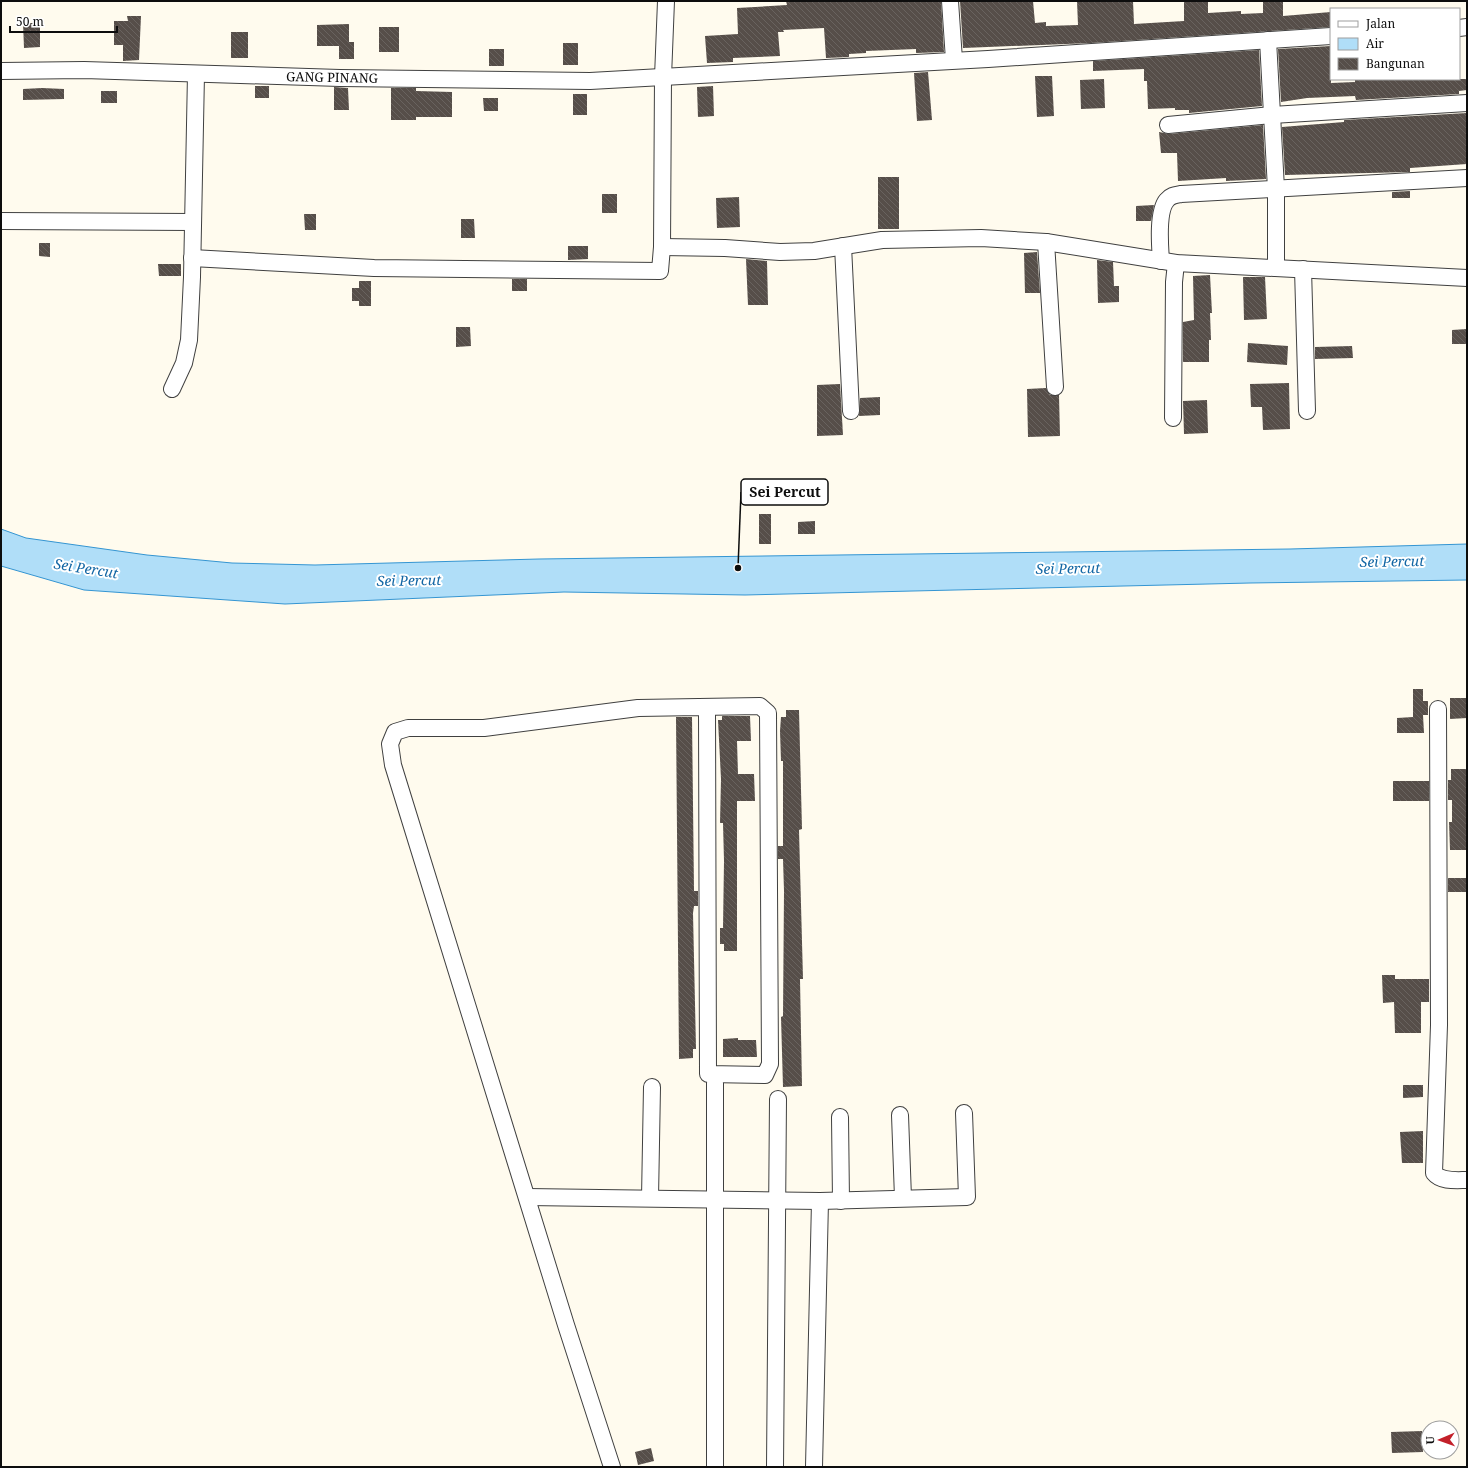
<svg xmlns="http://www.w3.org/2000/svg" width="1468" height="1468" viewBox="0 0 1468 1468" font-family="'Noto Serif',serif">
<style>
.water{fill:#b0def8;stroke:#3495d2}
.building{fill:url(#building-back-hatch)}
.lines{fill:none;stroke-linecap:round;stroke-linejoin:round}
.minor-casing{stroke:#404040;stroke-width:18}
.minor{stroke:#fff;stroke-width:16}
.labels{text-anchor:middle;dominant-baseline:central;stroke-width:4;stroke-linejoin:round;paint-order:stroke}
.street-label{font-size:13px;fill:#0d0d0d;stroke:#fff}
.water-label{font-size:14px;font-style:italic;fill:#1266a4;stroke:#fff}
.leader{fill:none;stroke:#0d0d0d;stroke-width:1.5}
.callout-dot{fill:#0d0d0d;stroke:#fff;stroke-width:1.5}
.callout{fill:#fff;stroke:#0d0d0d;stroke-width:1.5}
.callout-label{font-size:14px;text-anchor:middle;font-weight:bold;fill:#0d0d0d}
</style>
<defs>
<pattern id="building-back-hatch" width="6" height="6" patternUnits="userSpaceOnUse"><rect width="6" height="6" fill="#564e49"/><path d="M-1 5l2 2M0 0l6 6M5-1l2 2" fill="none" stroke="#69635f"/></pattern>
</defs>
<rect width="100%" height="100%" fill="#fffbee"/>
<!-- water -->
<polygon class="water" points="1,529 26,538 147,555 232,563 315,565 539,559 1290,549 1467,544 1467,580 1250,583 745,595 564,592 285,604 84,590 1,566"/>
<!-- building -->
<g class="building">
<polygon points="786,1 941,1 944,52 916,53 916,49 866,51 866,53 849,54 849,57 826,58 824,28 783,30 784,32 778,32 780,56 733,58 733,62 707,63 705,36 738,34 737,8 787,5"/>
<polygon points="960,1 1033,1 1035,23 1046,22 1046,26 1078,25 1077,1 1133,1 1134,24 1184,21 1184,1 1208,1 1208,13 1241,11 1241,14 1263,13 1263,1 1283,1 1283,16 1331,12 1331,27 1091,43 963,48"/>
<polygon points="127,16 141,16 139,60 123,61 123,45 114,45 114,21 128,21"/>
<polygon points="23,23 40,23 40,47 24,48"/>
<polygon points="349,24 349,42 354,42 354,59 339,59 339,46 317,46 317,25"/>
<rect x="379" y="27" width="20" height="25"/>
<rect x="231" y="32" width="17" height="26"/>
<rect x="563" y="43" width="15" height="22"/>
<polygon points="1331,46 1331,83 1355,82 1355,79 1467,79 1467,90 1459,91 1459,94 1356,100 1355,96 1307,98 1281,102 1278,49"/>
<rect x="489" y="49" width="15" height="17"/>
<polygon points="1259,50 1262,106 1189,113 1189,110 1175,110 1175,108 1148,109 1147,81 1144,81 1144,69 1093,71 1093,61"/>
<polygon points="928,72 932,120 917,121 914,73"/>
<polygon points="1035,76 1052,76 1054,116 1037,117"/>
<polygon points="1104,79 1105,108 1081,109 1080,80"/>
<rect x="255" y="86" width="14" height="12"/>
<polygon points="713,86 714,116 698,117 697,87"/>
<polygon points="334,87 348,88 349,110 334,110"/>
<polygon points="42,88 64,89 64,99 23,100 23,89"/>
<polygon points="391,88 416,88 416,91 452,92 452,117 416,117 416,120 391,120"/>
<rect x="101" y="91" width="16" height="12"/>
<rect x="573" y="94" width="14" height="21"/>
<polygon points="483,98 498,98 498,111 484,111"/>
<polygon points="1467,113 1467,164 1410,168 1410,172 1285,175 1282,127 1344,122 1344,120"/>
<polygon points="1263,125 1266,179 1226,181 1226,178 1178,181 1177,153 1161,153 1159,132 1169,134"/>
<rect x="878" y="177" width="21" height="52"/>
<polygon points="1410,191 1410,198 1392,198 1392,192"/>
<rect x="602" y="194" width="15" height="19"/>
<polygon points="739,197 740,227 717,228 716,198"/>
<polygon points="1154,205 1151,221 1136,221 1136,206"/>
<polygon points="304,214 316,214 316,230 305,230"/>
<polygon points="461,219 474,219 475,238 461,238"/>
<polygon points="39,243 50,243 50,257 39,256"/>
<polygon points="568,246 588,246 588,259 568,260"/>
<polygon points="1037,252 1040,293 1025,293 1024,253"/>
<polygon points="746,259 767,261 768,305 748,305"/>
<polygon points="1097,260 1113,262 1114,286 1119,286 1119,302 1098,303"/>
<polygon points="158,264 181,264 181,276 159,276"/>
<polygon points="1210,275 1212,313 1210,313 1211,340 1209,340 1209,362 1183,362 1183,322 1194,320 1193,276"/>
<polygon points="1243,277 1265,277 1267,319 1244,320"/>
<rect x="512" y="279" width="15" height="12"/>
<polygon points="359,281 371,281 371,306 359,306 359,301 352,301 352,288 359,288"/>
<polygon points="456,327 470,327 471,346 456,347"/>
<polygon points="1467,329 1467,344 1452,344 1452,330"/>
<polygon points="1248,343 1288,346 1287,365 1247,362"/>
<polygon points="1352,346 1353,358 1315,359 1315,347"/>
<polygon points="1289,383 1290,429 1263,430 1262,407 1251,407 1250,384"/>
<polygon points="840,384 843,435 817,436 817,385"/>
<polygon points="1046,388 1050,395 1059,395 1060,436 1028,437 1027,389"/>
<polygon points="880,397 880,415 859,416 860,398"/>
<polygon points="1207,400 1208,433 1184,434 1183,401"/>
<rect x="759" y="514" width="12" height="30"/>
<polygon points="815,521 815,534 798,534 798,522"/>
<polygon points="1413,689 1423,689 1423,701 1428,701 1428,715 1423,715 1424,733 1397,733 1397,718 1413,717"/>
<polygon points="1450,698 1467,698 1467,718 1450,719"/>
<polygon points="786,710 799,710 802,829 799,830 803,979 800,979 802,1086 783,1087 781,1017 783,1016 784,891 783,859 778,859 778,846 783,846 783,761 781,761 780,731 781,717 786,717"/>
<polygon points="722,716 750,716 751,741 737,741 738,774 754,774 755,801 737,801 737,951 724,951 724,944 720,944 720,928 723,928 724,861 723,823 720,823 721,779 718,720 722,720"/>
<polygon points="676,717 692,717 694,891 698,891 698,906 694,906 693,913 696,1049 693,1049 693,1058 679,1059"/>
<polygon points="1451,769 1467,769 1467,850 1450,850 1449,822 1452,822 1452,800 1448,800 1448,780 1451,780"/>
<rect x="1393" y="781" width="36" height="20"/>
<rect x="1448" y="878" width="19" height="14"/>
<polygon points="1382,975 1395,975 1395,979 1429,979 1429,1002 1421,1002 1421,1033 1395,1033 1394,1002 1383,1003"/>
<polygon points="738,1038 738,1040 756,1040 757,1057 723,1057 723,1039"/>
<polygon points="1403,1085 1423,1085 1423,1097 1403,1098"/>
<polygon points="1423,1131 1423,1163 1402,1163 1400,1132"/>
<polygon points="1422,1431 1423,1452 1392,1453 1391,1432"/>
<polygon points="651,1448 654,1461 638,1465 635,1452"/>
</g>
<g class="lines">
<defs>
<g id="minor">
<polyline points="950,1 954,60"/>
<polyline points="1459,28 1467,27"/>
<polyline points="1268,40 1276,189 1276,268"/>
<polyline points="1,71 84,70 340,78 590,81 988,59 1331,36"/>
<polyline points="1168,125 1272,115 1467,103"/>
<polyline points="1,221 193,222"/>
<polyline points="1046,242 1055,387"/>
<polyline points="843,246 851,411"/>
<polyline points="662,247 725,248 780,252 814,251 882,240 981,238 1046,242 1176,263 1467,278"/>
<polyline points="192,258 374,268 660,271 662,247 663,77 666,1"/>
<path d="M1161,261C1160,247 1157,211 1167,200C1171,195 1175,195 1181,194L1467,178"/>
<polyline points="1303,269 1307,411"/>
<polyline points="172,389 184,363 189,340 192,277 196,74"/>
<polyline points="1173,418 1174,282 1176,263"/>
<path d="M1438,709L1439,1025L1434,1173C1441,1182 1457,1180 1467,1180"/>
<polyline points="900,1115 903,1198"/>
<polyline points="840,1117 841,1201"/>
<polyline points="527,1197 820,1201 967,1197 964,1113"/>
<polyline points="650,1198 652,1087"/>
<polyline points="612,1467 566,1325 393,765 390,744 395,732 408,728 484,728 638,708 760,706 768,713 770,1064 765,1075 708,1074 707,707"/>
<polyline points="715,1467 715,1083"/>
<polyline points="775,1467 778,1099"/>
<polyline points="814,1467 820,1201"/>
</g>
</defs>
<!-- minor casing -->
<use href="#minor" class="minor-casing"/>
<!-- minor -->
<use href="#minor" class="minor"/>
</g>
<g class="labels">
<!-- street labels -->
<g class="street-label">
<text transform="translate(332 77) rotate(1)">GANG PINANG</text>
</g>
<!-- water labels -->
<g class="water-label">
<text transform="translate(1392 561) rotate(-1)">Sei Percut</text>
<text transform="translate(86 568) rotate(9)">Sei Percut</text>
<text transform="translate(1068 568) rotate(-1)">Sei Percut</text>
<text transform="translate(409 580) rotate(-1)">Sei Percut</text>
</g>
</g>
<!-- callouts -->
<path class="leader" d="M738 568L741 492"/>
<circle class="callout-dot" cx="738" cy="568" r="4"/>
<rect class="callout" x="741" y="479" width="87" height="26" rx="4"/>
<g class="callout-label">
<text x="785" y="497">Sei Percut</text>
</g>
<!-- border -->
<rect width="1468" height="1468" fill="none" stroke="#0d0d0d" stroke-width="4"/>
<!-- legend -->
<rect x="1330" y="8" width="130" height="72" fill="#ffffff" stroke="#9e9e9e"/>
<rect x="1338" y="21" width="20" height="6" fill="#ffffff" stroke="#9e9e9e"/>
<text x="1366" y="28" font-size="12" fill="#0d0d0d">Jalan</text>
<rect x="1338" y="38" width="20" height="12" fill="#b0def8" stroke="#9e9e9e"/>
<text x="1366" y="48" font-size="12" fill="#0d0d0d">Air</text>
<rect x="1338" y="58" width="20" height="12" fill="url(#building-back-hatch)" stroke="#9e9e9e"/>
<text x="1366" y="68" font-size="12" fill="#0d0d0d">Bangunan</text>
<!-- north arrow -->
<g transform="translate(1440 1440) rotate(268)"><circle r="19" fill="#ffffff" stroke="#9e9e9e"/>
<path d="M0-3L7 15L0 10L-7 15Z" fill="#c3202a"/>
<text y="-6" font-size="11" font-weight="bold" text-anchor="middle" fill="#0d0d0d">U</text>
</g>
<!-- scale -->
<path d="M10 26v6h107v-6" fill="none" stroke="#0d0d0d" stroke-width="2"/>
<text x="16" y="26" font-size="12" fill="#0d0d0d" stroke="#ffffff" stroke-width="3" paint-order="stroke">50 m</text>
</svg>
